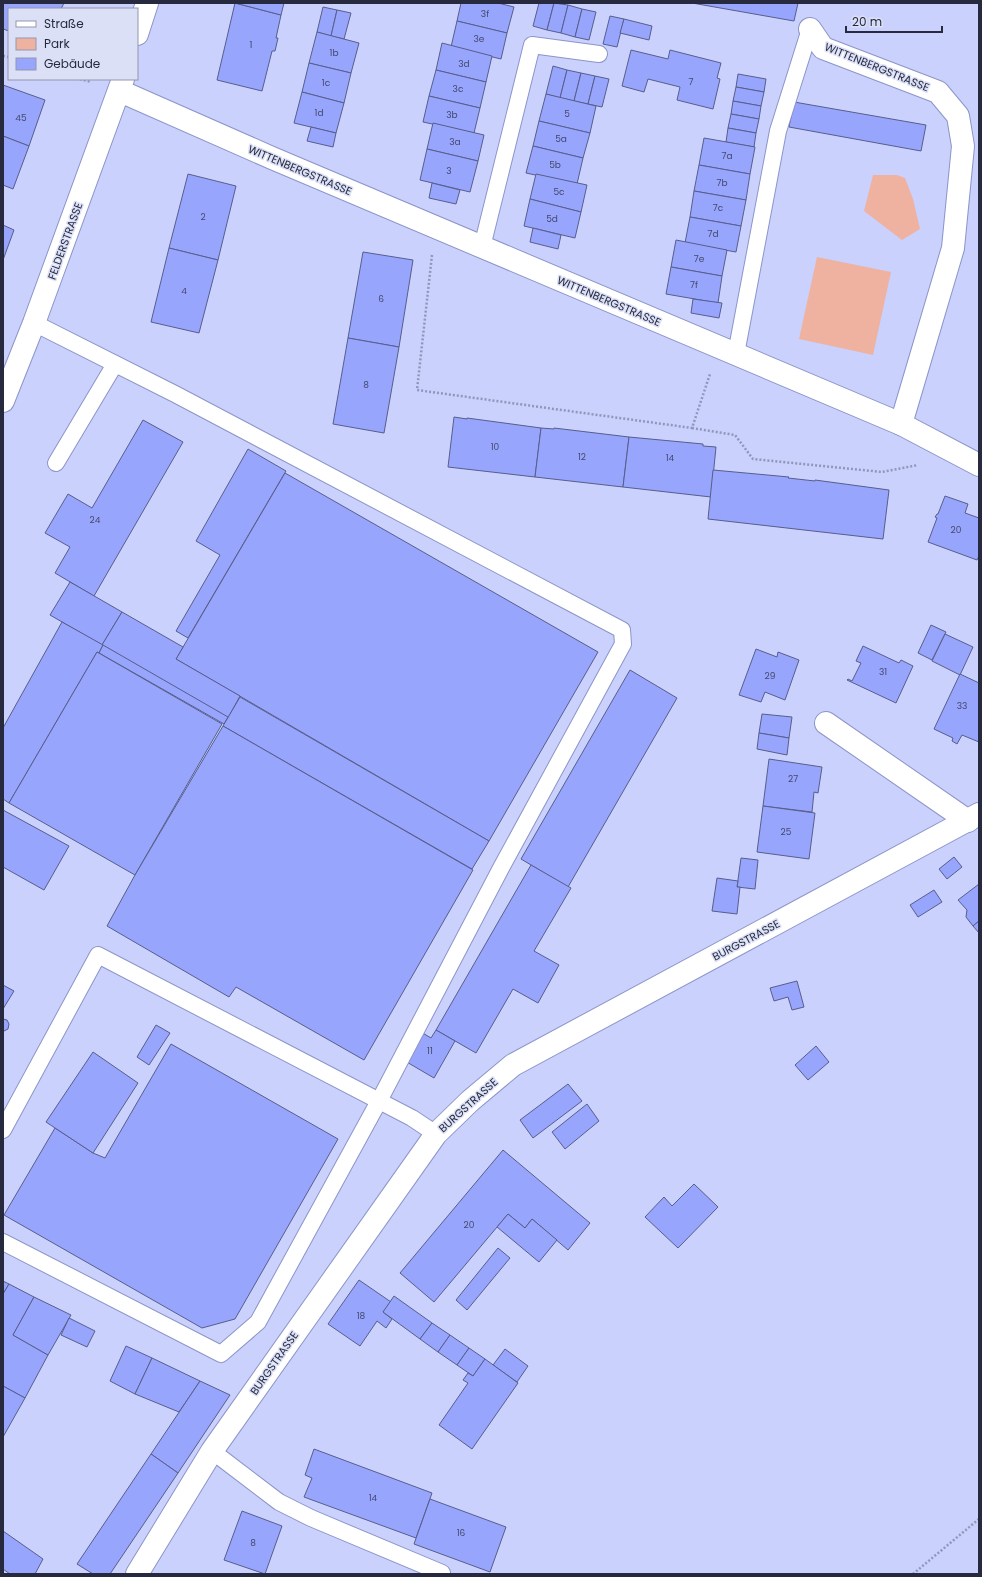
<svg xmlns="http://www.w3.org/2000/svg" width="982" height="1577" viewBox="0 0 982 1577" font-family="Poppins,sans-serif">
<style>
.green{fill:#efb2a1}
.building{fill:#98a5fc;stroke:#575e8d}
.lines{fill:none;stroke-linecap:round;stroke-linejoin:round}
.lane-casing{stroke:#8c95c8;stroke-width:18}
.street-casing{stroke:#8c95c8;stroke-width:24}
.path{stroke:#9197bb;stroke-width:2.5;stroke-dasharray:2 2;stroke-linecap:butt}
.lane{stroke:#fff;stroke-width:16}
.street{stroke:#fff;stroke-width:22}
.labels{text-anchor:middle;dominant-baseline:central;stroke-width:3;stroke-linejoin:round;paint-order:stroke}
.number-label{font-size:9px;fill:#43496e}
.street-label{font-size:11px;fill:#272a3f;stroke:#dbe0f6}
</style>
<rect width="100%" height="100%" fill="#c9d1fc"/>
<!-- green -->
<g class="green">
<polygon points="873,175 897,175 905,178 913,199 920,229 902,240 864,211"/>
<polygon points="817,257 891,272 873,355 799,339"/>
</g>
<!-- building -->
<g class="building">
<polygon points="3,3 64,3 61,9 9,9 9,31 3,29"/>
<polygon points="235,3 281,15 276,38 278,38 275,51 272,51 262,91 217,80"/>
<polygon points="235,3 284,3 281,15"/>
<polygon points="461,3 498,3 514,7 507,33 457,21"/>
<polygon points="539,3 554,3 547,30 533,26"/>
<polygon points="554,3 568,5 561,33 547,30"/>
<polygon points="692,3 798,3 794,21"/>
<polygon points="568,5 582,9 575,37 561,33"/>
<polygon points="323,7 337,10 331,36 317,32"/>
<polygon points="582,9 596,12 589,40 575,37"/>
<polygon points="337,10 351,13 344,39 331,36"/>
<polygon points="610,16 624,19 617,47 603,44"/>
<polygon points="624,19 652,26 649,40 620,33"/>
<polygon points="457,21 507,33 501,59 451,47"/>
<polygon points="317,32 359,43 351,73 309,63"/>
<polygon points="442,43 492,56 486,82 436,70"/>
<polygon points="631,50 668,59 670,50 721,63 717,78 720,79 713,109 677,100 680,87 648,79 644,92 622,86"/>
<polygon points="309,63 351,73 344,103 302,92"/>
<polygon points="553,66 567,70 560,98 546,94"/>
<polygon points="436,70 486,82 480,108 429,96"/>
<polygon points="567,70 581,73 574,101 560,98"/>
<polygon points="581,73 595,76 588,104 574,101"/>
<polygon points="738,74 766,79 764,92 736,87"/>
<polygon points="595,76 609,79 602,107 588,104"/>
<polygon points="3,85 45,100 29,146 3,136"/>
<polygon points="736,87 764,92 761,106 733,101"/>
<polygon points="302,92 344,103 336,133 294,123"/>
<polygon points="546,94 596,106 590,133 539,121"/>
<polygon points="429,96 480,108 474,133 423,122"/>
<polygon points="733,101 761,106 759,119 731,114"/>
<polygon points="794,102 926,125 921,151 789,127"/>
<polygon points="731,114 759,119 756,133 728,128"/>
<polygon points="539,121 590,133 583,158 533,146"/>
<polygon points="433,123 484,135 478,161 427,149"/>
<polygon points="311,127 336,133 333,147 307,141"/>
<polygon points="728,128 756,133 754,147 726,142"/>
<polygon points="3,136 29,146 13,189 3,185"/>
<polygon points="704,138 755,147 750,174 699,165"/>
<polygon points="533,146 583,158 577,184 526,173"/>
<polygon points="427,149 478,161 470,192 420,180"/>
<polygon points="699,165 750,174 746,200 694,191"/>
<polygon points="188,174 236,186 218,260 169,248"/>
<polygon points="536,174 587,185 581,212 530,199"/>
<polygon points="432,183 460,190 456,204 429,198"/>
<polygon points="694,191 746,200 741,226 690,217"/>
<polygon points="530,199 581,212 575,238 524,226"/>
<polygon points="690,217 741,226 736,252 685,243"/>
<polygon points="3,225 14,230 3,260"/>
<polygon points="533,228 561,235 558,249 530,242"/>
<polygon points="676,240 727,250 722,276 671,267"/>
<polygon points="169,248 218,260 199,333 151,322"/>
<polygon points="363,252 413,260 399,347 348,338"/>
<polygon points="671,267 722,276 718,303 666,294"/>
<polygon points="693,299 722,303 719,318 691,313"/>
<polygon points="348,338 399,347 384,433 333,424"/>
<polygon points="454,417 467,419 467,418 541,428 535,477 448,467"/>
<polygon points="143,420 183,442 94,596 55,573 70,547 45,533 68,494 92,508"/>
<polygon points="541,428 554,429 554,428 629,437 623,487 535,477"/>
<polygon points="629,437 703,444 703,446 716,447 711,497 623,487"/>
<polygon points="248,449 286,471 188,638 176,631 220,555 196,541"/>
<polygon points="713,470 789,477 788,478 815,481 815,480 889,490 883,539 708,519"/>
<polygon points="285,473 598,652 489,841 176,659"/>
<polygon points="945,496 968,504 965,513 979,518 979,556 977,560 928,542 937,518 935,517 937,514 938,514"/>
<polygon points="70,582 122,612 102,645 50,615"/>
<polygon points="122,612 183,647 176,659 240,696 228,718 102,645"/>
<polygon points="62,622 103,645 99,653 97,652 9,803 3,799 3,728"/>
<polygon points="931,625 946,632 932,660 918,653"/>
<polygon points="945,634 973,647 960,675 932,661"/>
<polygon points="103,645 228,717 224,724 99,653"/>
<polygon points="863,646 899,663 901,660 913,666 896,703 847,680 848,679 852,681 861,663 856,661"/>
<polygon points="756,649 777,657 778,652 799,660 785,700 765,692 761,702 739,695"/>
<polygon points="97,652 222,724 135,875 9,803"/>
<polygon points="630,670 677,698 568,887 521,859"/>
<polygon points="960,674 979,683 979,742 962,735 957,744 952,741 953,738 934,729"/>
<polygon points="240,697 489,841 472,869 223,726"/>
<polygon points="762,714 792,717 789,738 759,733"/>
<polygon points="223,726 473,870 364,1060 236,987 229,997 107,926 135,875"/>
<polygon points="759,733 789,738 787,755 757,749"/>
<polygon points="769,759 822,767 818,793 814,792 812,812 763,806"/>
<polygon points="763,806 815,813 809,859 757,852"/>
<polygon points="3,810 69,846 44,890 3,867"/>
<polygon points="954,857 962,867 947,879 939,869"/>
<polygon points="741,858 758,860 755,889 737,887"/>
<polygon points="531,865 571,888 534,951 559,965 538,1003 513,989 476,1053 436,1030"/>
<polygon points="717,878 738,881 737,887 740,887 737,914 712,911"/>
<polygon points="979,884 979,921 973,926 966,917 967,910 958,900"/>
<polygon points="934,890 942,902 918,917 910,905"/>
<polygon points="979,921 979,933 973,926"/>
<polygon points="797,981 804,1007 792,1010 788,997 774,1001 770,988"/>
<polygon points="3,985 14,991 3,1009"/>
<polygon points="3,1019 7,1020 9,1024 8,1029 4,1031 3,1031"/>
<polygon points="156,1025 170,1033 149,1065 137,1057"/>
<polygon points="436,1030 455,1041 434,1078 405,1061 421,1032 431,1038"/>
<polygon points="171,1044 338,1139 235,1319 202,1328 4,1215 55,1128 93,1153 105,1158"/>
<polygon points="816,1046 829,1062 808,1080 795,1065"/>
<polygon points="93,1052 138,1083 93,1153 46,1122"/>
<polygon points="568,1084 582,1101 533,1138 520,1120"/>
<polygon points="587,1104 599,1121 565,1149 552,1132"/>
<polygon points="503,1150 590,1223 568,1250 532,1219 525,1228 508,1214 434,1302 400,1273"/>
<polygon points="694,1184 718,1207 678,1248 645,1217 664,1197 672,1206"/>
<polygon points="508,1214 525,1228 532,1219 557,1240 539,1262 497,1227"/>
<polygon points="498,1248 510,1258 467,1310 456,1300"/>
<polygon points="359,1280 391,1302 383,1312 392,1319 386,1328 377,1321 360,1346 328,1324"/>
<polygon points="3,1281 9,1284 3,1294"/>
<polygon points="9,1284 34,1297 13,1335 48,1355 25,1398 3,1386 3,1294"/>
<polygon points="394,1296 432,1323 420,1339 383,1312"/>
<polygon points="34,1297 71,1315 48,1355 13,1335"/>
<polygon points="69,1318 95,1331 87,1347 61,1335"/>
<polygon points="432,1323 450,1335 438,1352 420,1339"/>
<polygon points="450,1335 469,1348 457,1365 438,1352"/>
<polygon points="126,1346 152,1358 135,1394 110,1381"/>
<polygon points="469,1348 485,1359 473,1376 457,1365"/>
<polygon points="505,1349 528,1366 517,1382 493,1365"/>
<polygon points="152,1358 200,1381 179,1412 135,1394"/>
<polygon points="485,1359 518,1383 472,1449 439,1425 468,1383 463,1380 468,1373 473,1376"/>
<polygon points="200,1381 230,1395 178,1473 151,1454"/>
<polygon points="3,1386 25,1398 3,1437"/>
<polygon points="314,1449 432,1493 416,1538 304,1497 312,1478 305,1475"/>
<polygon points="151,1454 178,1473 110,1574 93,1574 77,1564"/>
<polygon points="430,1499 506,1527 490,1572 414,1544"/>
<polygon points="242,1511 282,1526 265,1574 224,1560"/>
<polygon points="3,1531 43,1559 35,1574 10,1574 3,1569"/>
</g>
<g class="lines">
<defs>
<g id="lane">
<polyline points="482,247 532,45 599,54"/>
<polyline points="736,354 778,131 810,29"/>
<polyline points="56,463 115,364"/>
<polyline points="3,1130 98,955 412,1118 436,1134"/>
<polyline points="3,1242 221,1354 258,1322 379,1101 501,868 623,644 622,630 175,394 34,323"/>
<polyline points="212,1451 279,1502 311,1518 442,1573"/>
</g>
<g id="street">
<polyline points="810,29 823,48 938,92 958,116 963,146 953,248 901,424"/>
<polyline points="137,34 147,3"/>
<polyline points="120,91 272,158 901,424 979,465"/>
<polyline points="3,401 34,323 123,79"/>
<polyline points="826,723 968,821"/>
<polyline points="137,1574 212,1451 436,1134 470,1101 513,1065 979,814"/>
</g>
</defs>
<!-- lane casing -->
<use href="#lane" class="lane-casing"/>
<!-- street casing -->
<use href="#street" class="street-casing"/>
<!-- path -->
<g class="path">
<polyline points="3,56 9,57"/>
<polyline points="80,79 91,82"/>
<polyline points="432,255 417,390 692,428 710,374"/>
<polyline points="692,428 735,435 753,459 882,472 918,465"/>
<polyline points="913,1574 979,1519"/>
</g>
<!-- lane -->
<use href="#lane" class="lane"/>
<!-- street -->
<use href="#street" class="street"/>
</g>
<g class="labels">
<!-- number labels -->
<g class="number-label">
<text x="485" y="14">3f</text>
<text x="479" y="39">3e</text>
<text x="251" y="45">1</text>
<text x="334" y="53">1b</text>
<text x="464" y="64">3d</text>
<text x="691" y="82">7</text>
<text x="326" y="83">1c</text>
<text x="458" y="89">3c</text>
<text x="319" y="113">1d</text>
<text x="567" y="114">5</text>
<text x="452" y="115">3b</text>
<text x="21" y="118">45</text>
<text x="561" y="139">5a</text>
<text x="455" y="142">3a</text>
<text x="727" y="156">7a</text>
<text x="555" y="165">5b</text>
<text x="449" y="171">3</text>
<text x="722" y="183">7b</text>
<text x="559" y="192">5c</text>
<text x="718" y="208">7c</text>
<text x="203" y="217">2</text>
<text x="552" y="219">5d</text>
<text x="713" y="234">7d</text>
<text x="699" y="259">7e</text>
<text x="694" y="285">7f</text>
<text x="184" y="291">4</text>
<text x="381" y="299">6</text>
<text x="366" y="385">8</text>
<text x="495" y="447">10</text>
<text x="582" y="457">12</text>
<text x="670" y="458">14</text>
<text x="95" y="520">24</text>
<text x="956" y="530">20</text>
<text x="883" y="672">31</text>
<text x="770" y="676">29</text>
<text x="962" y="706">33</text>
<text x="793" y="779">27</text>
<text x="786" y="832">25</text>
<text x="430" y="1051">11</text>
<text x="469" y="1225">20</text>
<text x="361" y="1316">18</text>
<text x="373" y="1498">14</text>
<text x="461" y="1533">16</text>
<text x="253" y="1543">8</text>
</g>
<!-- street labels -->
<g class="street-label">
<text transform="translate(877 67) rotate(22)">WITTENBERGSTRASSE</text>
<text transform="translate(300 170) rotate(23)">WITTENBERGSTRASSE</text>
<text transform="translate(65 241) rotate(-70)">FELDERSTRASSE</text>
<text transform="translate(609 301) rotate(23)">WITTENBERGSTRASSE</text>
<text transform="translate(746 940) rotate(-28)">BURGSTRASSE</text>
<text transform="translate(468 1105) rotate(-42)">BURGSTRASSE</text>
<text transform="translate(274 1363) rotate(-55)">BURGSTRASSE</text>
</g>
</g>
<!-- border -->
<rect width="982" height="1577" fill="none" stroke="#272a3f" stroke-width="8"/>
<!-- legend -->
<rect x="8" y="8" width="130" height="72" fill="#dbe0f6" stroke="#9397ad"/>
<rect x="16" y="21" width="20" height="6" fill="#ffffff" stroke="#9397ad"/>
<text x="44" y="28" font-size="12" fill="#272a3f">Straße</text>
<rect x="16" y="38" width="20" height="12" fill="#efb2a1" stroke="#9397ad"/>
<text x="44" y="48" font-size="12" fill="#272a3f">Park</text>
<rect x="16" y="58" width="20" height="12" fill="#98a5fc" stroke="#9397ad"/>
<text x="44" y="68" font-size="12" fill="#272a3f">Gebäude</text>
<!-- scale -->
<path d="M846 26v6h96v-6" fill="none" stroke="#272a3f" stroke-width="2"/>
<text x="852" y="26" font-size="12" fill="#272a3f" stroke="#dbe0f6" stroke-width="3" paint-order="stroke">20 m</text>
</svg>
